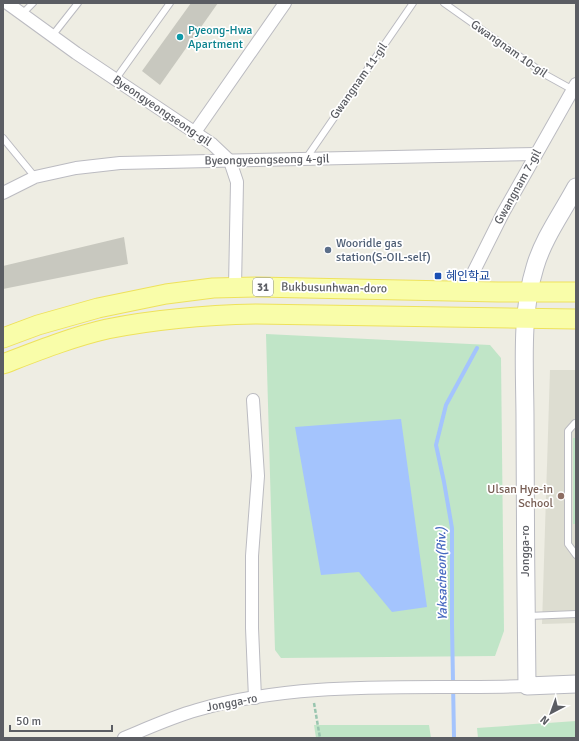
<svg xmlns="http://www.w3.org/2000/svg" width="579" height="741" viewBox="0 0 579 741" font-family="Signika,'Noto Sans KR',sans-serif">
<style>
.education{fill:#ddddd1}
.green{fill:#c0e5c7}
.water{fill:#a4c4fd}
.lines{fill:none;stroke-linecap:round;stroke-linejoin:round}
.stream{stroke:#a4c4fd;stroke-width:4}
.building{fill:#c8c8bf}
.lane-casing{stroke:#bbbbc1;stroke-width:8}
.street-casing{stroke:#bbbbc1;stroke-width:14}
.secondary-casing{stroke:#b9bac1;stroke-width:19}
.primary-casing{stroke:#eee25c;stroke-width:21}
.path{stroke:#99c5af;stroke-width:2.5;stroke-dasharray:4 2;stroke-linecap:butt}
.lane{stroke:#fff;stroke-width:6}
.street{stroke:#fff;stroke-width:12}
.secondary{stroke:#fff;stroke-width:17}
.primary{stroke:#f9fda9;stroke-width:19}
.culture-dot{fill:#0f9aa8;stroke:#fff;stroke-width:1.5}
.service-dot{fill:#5c6f8a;stroke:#fff;stroke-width:1.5}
.transit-dot{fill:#1a4fb4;stroke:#fff;stroke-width:1.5}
.education-dot{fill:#8d6e63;stroke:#fff;stroke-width:1.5}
.labels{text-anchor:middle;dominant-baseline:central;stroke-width:3.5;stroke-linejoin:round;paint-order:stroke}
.shield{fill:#fff;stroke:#8c8e92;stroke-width:1}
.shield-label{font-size:11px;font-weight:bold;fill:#5b5d63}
.culture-label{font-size:12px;fill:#0d838f;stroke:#fff;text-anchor:start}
.street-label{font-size:12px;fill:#5b5d63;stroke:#fff}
.service-label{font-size:12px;fill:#4e5e75;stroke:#fff;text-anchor:start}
.transit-label{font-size:12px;fill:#164399;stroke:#fff;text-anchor:start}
.education-label{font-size:12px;fill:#785e54;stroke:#fff;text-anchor:end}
.water-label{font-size:13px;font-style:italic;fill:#4769c0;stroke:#fff}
</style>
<rect width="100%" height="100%" fill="#eeede3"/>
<!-- education -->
<polygon class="education" points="550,370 576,370 576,623 542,624"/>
<!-- green -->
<g class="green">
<polygon points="266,334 490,345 501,358 504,631 495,656 281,658 275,650"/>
<rect x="573" y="438" width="3" height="86"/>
<polygon points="576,721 576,738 478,738 477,728"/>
<polygon points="314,725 429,725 431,738 316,738"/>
</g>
<!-- water -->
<polygon class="water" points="401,419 427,607 392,612 359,572 321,575 295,427"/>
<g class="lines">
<!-- stream -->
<polyline class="stream" points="454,738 452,625 452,528 444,482 436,445 446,405 477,348"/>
</g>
<!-- building -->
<g class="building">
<polygon points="191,3 218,3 160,85 142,71"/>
<polygon points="124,237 128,264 3,289 3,266"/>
</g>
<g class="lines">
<defs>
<g id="lane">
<polyline points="444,3 546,75 575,91"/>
<polyline points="22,14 33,3"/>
<polyline points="52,36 78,3"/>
<polyline points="115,80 170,3"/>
<polyline points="3,138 35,177"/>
<polyline points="305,160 413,3"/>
<polyline points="576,423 575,423 568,431 568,544 576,555"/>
<polyline points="528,616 576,614"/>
</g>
<g id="street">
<polyline points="7,3 76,53 212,144 230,161 237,182 235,287"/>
<polyline points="195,132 285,3"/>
<polyline points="3,193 35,177 76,168 120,163 536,154"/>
<polyline points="464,291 503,213 576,84"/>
<polyline points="253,400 258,476 252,556 252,628 255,698"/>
<path d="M124,738C148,728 172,717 197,710C304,679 417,690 527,686"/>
</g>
<path id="secondary" d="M576,187C562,213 543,239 535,267C520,315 525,371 525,420C525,509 526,597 527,686L576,684"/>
<g id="primary">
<polyline points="3,338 38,325 98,308 166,294 213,288 257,287 498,292 576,292"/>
<path d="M3,364C37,351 72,337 107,329C157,319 206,315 256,314L576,319"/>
</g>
</defs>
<!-- lane casing -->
<use href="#lane" class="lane-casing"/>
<!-- street casing -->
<use href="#street" class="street-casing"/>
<!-- secondary casing -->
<use href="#secondary" class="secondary-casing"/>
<!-- primary casing -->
<use href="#primary" class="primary-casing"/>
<!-- path -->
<polyline class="path" points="314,703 320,738"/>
<!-- lane -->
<use href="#lane" class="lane"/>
<!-- street -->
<use href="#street" class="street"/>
<!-- secondary -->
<use href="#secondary" class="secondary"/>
<!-- primary -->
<use href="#primary" class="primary"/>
</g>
<!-- markers -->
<circle class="culture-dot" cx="180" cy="37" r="4"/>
<circle class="service-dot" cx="328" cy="250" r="4"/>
<rect class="transit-dot" x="434" y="272" width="8" height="8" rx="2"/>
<circle class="education-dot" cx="561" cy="496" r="4"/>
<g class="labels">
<!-- shield labels -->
<rect class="shield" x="253" y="278" width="20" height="18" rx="3"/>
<g class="shield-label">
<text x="263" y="287">31</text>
</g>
<!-- culture labels -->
<g class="culture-label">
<text x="188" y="30">Pyeong-Hwa<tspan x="188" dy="14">Apartment</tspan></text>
</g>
<!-- street labels -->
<g class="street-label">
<text transform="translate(509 49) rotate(35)">Gwangnam 10-gil</text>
<text transform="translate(359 81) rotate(-55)">Gwangnam 11-gil</text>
<text transform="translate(162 111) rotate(34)">Byeongyeongseong-gil</text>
<text transform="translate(267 160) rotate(-1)">Byeongyeongseong 4-gil</text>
<text transform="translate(518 187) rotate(-61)">Gwangnam 7-gil</text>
<text transform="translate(334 288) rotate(1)">Bukbusunhwan-doro</text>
<text transform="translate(525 551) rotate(-90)">Jongga-ro</text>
<text transform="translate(232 703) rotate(-11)">Jongga-ro</text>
</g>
<!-- service labels -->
<g class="service-label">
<text x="336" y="243">Wooridle gas<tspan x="336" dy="14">station(S-OIL-self)</tspan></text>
</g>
<!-- transit labels -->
<g class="transit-label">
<text x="446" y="276">혜인학교</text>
</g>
<!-- education labels -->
<g class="education-label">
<text x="553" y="489">Ulsan Hye-in<tspan x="553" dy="14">School</tspan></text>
</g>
<!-- water labels -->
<g class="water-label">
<text transform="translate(442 574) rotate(-91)">Yaksacheon(Riv.)</text>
</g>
</g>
<!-- border -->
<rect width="579" height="741" fill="none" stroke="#5b5d63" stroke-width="8"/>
<!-- north arrow -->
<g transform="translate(551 713) rotate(221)" stroke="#ffffff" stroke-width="3" paint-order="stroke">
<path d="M0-3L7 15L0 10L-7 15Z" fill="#5b5d63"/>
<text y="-6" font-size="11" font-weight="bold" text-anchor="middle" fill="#5b5d63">N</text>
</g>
<!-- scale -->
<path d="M10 725v6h102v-6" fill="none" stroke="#5b5d63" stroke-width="2"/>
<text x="16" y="725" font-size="12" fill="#5b5d63" stroke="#ffffff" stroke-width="3" paint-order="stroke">50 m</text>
</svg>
